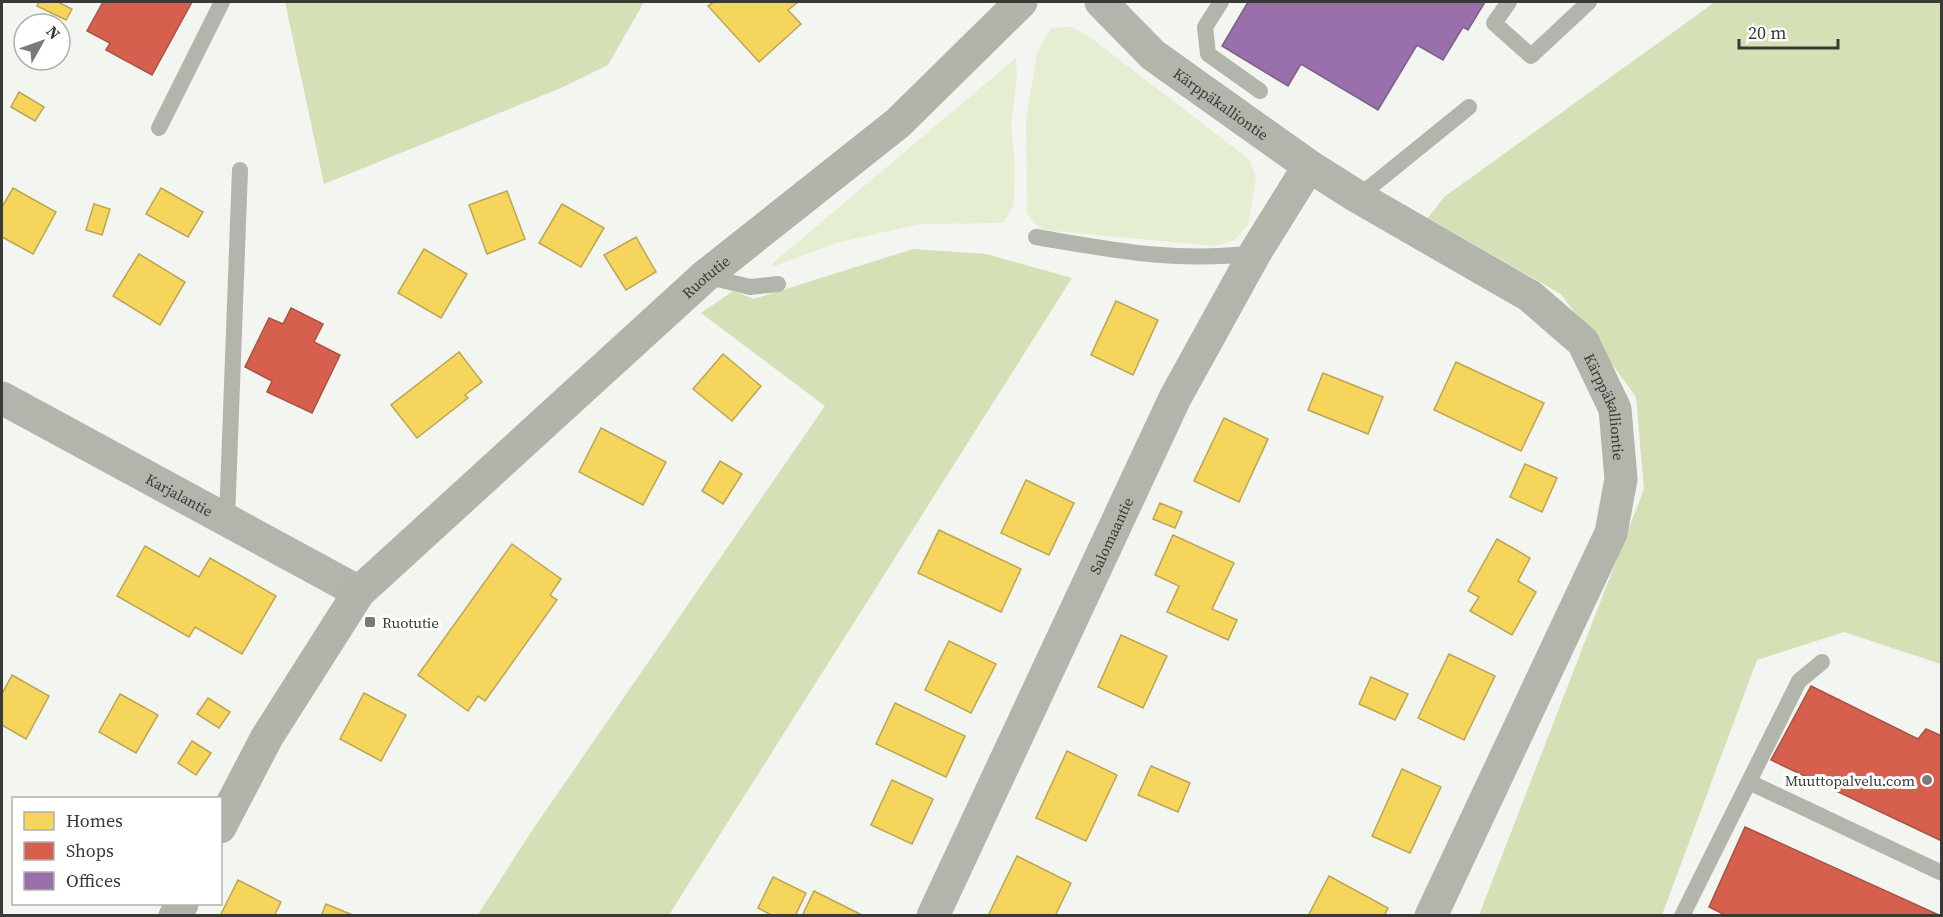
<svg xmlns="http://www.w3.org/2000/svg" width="1943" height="917" viewBox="0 0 1943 917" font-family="'Source Serif 4',serif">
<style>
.green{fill:#e6eed1}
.forest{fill:#d5e0b6}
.homes{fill:#f6d55c;stroke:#bda651;stroke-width:1.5}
.shops{fill:#d6604d;stroke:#a75446;stroke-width:1.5}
.offices{fill:#9970ab;stroke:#7c6088;stroke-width:1.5}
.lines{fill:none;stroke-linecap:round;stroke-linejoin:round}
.lane{stroke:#b2b5ab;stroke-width:16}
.street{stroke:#b2b5ab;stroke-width:33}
.secondary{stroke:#b1b4a9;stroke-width:33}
.poi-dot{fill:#7a7b78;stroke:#fff;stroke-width:2}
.labels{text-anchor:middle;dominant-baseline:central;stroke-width:6;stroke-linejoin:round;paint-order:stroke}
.street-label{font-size:15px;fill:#393937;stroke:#fff}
.poi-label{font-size:15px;fill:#393937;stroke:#fff;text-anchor:start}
</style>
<rect width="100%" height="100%" fill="#f3f5f0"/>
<!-- green -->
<g class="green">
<polygon points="1072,27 1091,38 1250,160 1256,180 1248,225 1235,240 1214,246 1045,230 1035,224 1027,213 1026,119 1037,53 1051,28"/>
<polygon points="1016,58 1017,77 1011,126 1015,163 1014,205 1003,223 920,224 836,243 773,267 773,263"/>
</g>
<!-- forest -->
<g class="forest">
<polygon points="285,2 644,2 608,65 561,88 324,184"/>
<polygon points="1715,2 1941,2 1941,664 1844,632 1757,660 1662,915 1479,915 1644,489 1636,397 1561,294 1428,218 1444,197"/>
<polygon points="913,249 986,254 1072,278 669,915 477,916 531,832 825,406 701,313 733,291 754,299"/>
</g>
<!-- homes -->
<g class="homes">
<polygon points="39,2 58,2 72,9 66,20 37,6"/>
<polygon points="714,2 798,2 788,10 801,24 759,62 708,6"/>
<polygon points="19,92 44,107 35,121 11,107"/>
<polygon points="13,188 56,212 33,254 2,237 2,207"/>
<polygon points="161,188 203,212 188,237 146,214"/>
<polygon points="507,191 525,239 487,254 469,205"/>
<polygon points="94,204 110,209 102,235 86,230"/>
<polygon points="562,204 604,228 581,267 539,243"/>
<polygon points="636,237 656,272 626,290 604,255"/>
<polygon points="424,249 467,274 441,318 398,293"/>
<polygon points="139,254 185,282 160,325 113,296"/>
<polygon points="1116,301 1158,320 1133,375 1091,355"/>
<polygon points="459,352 482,382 465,395 468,398 417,438 391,405"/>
<polygon points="723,354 761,386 732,421 693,389"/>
<polygon points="1456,362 1544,403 1521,451 1434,410"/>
<polygon points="1323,373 1383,397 1368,434 1308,410"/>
<polygon points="1224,418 1268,439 1239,502 1194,481"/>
<polygon points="601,428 666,462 643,505 579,472"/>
<polygon points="720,461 742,474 723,504 702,491"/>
<polygon points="1525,464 1557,478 1542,512 1510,497"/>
<polygon points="1026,480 1074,503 1049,555 1001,533"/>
<polygon points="1160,503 1182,512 1175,528 1153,519"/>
<polygon points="939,530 1021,569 1001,612 918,573"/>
<polygon points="1173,535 1234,563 1212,609 1237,620 1228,640 1167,612 1179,586 1155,575"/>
<polygon points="1497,539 1530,558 1518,581 1536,592 1512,635 1470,611 1479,597 1468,591"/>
<polygon points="512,544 561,579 550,595 557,600 485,701 478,696 468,711 418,675"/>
<polygon points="145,546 199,577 210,558 276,596 242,654 195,627 189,637 117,596"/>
<polygon points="1121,635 1167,656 1143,708 1098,687"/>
<polygon points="949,641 996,664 971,713 925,690"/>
<polygon points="1449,654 1495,676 1464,740 1418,718"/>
<polygon points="12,675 49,696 26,739 2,725 2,694"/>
<polygon points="1371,677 1408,694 1395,720 1359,704"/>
<polygon points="364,693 406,715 381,761 340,739"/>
<polygon points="120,694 158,715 136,753 99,732"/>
<polygon points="208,698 230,712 219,728 197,714"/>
<polygon points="895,703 965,736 946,777 876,744"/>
<polygon points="192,741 211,753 196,775 178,763"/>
<polygon points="1067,751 1117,775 1086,841 1036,818"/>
<polygon points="1151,766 1190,783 1178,812 1138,795"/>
<polygon points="1402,769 1441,787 1410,853 1372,836"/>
<polygon points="892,780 933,799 912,844 871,825"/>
<polygon points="1017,856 1071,883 1055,916 988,916"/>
<polygon points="1329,876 1388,908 1384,916 1308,916"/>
<polygon points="773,877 806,893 795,916 773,916 758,908"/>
<polygon points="238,880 281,902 274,916 220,916"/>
<polygon points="814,891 864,916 802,916"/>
<polygon points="326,904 355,916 321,916"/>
</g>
<!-- shops -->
<g class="shops">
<polygon points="103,2 192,2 152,75 106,50 110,43 87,31"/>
<polygon points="291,308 323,324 314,342 340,355 312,413 267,392 272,381 245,367 269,318 283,324"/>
<polygon points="1811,686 1918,739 1926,729 1942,736 1942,841 1771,760"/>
<polygon points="1745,827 1941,916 1727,916 1709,907"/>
</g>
<!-- offices -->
<polygon class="offices" points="1248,2 1485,2 1468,30 1463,27 1443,60 1417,45 1378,110 1301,64 1288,86 1222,46"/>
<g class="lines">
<!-- lane -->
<g class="lane">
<polyline points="1221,2 1205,27 1208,54 1260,91"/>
<polyline points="1509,2 1494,23 1531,56 1589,2"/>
<polyline points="159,128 222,2"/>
<polyline points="1358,197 1469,107"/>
<path d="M1036,237C1113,250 1176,263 1255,253"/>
<polyline points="705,276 750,287 778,284"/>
<polyline points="227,520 240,170"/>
<polyline points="1749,782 1942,873"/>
<polyline points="1682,916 1799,681 1822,662"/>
</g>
<!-- street -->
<g class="street">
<path id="s1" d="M1101,2L1153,55L1309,166L1358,197L1530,296L1583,342L1615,409L1621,479L1611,533L1431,916"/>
<path id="s2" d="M2,398L359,592"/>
<path id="s3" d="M933,916L1175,398L1255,253L1309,166"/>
</g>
<!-- secondary -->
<g class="secondary">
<path id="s4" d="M220,827L267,737L359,592L705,276L898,123L1021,2"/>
<polyline points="175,916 182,904"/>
</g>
</g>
<!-- markers -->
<g class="poi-dot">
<rect x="364" y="616" width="12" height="12" rx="3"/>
<circle cx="1927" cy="780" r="6"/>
</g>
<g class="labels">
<!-- street labels -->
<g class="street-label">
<text stroke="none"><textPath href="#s1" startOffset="158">Kärppäkalliontie</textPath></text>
<text stroke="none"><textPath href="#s4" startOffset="742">Ruotutie</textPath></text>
<text stroke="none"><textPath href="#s1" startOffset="662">Kärppäkalliontie</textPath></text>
<text stroke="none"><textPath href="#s2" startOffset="202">Karjalantie</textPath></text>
<text stroke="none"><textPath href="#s3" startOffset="420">Salomaantie</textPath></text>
</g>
<!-- poi labels -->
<g class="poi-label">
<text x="382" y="622">Ruotutie</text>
<text x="1915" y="780" text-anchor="end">Muuttopalvelu.com</text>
</g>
</g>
<!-- border -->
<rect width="1943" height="917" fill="none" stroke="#393937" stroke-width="6"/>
<!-- legend -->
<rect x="12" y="797" width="210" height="108" fill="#ffffff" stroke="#b0b0af" stroke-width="1.5"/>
<rect x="24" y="812" width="30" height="18" fill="#f6d55c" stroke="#b0b0af" stroke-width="1.5"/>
<text x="66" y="827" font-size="18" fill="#393937">Homes</text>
<rect x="24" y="842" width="30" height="18" fill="#d6604d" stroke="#b0b0af" stroke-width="1.5"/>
<text x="66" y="857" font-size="18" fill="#393937">Shops</text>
<rect x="24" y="872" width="30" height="18" fill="#9970ab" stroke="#b0b0af" stroke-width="1.5"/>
<text x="66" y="887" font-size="18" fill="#393937">Offices</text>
<!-- north arrow -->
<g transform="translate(42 42) rotate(50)"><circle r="28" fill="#ffffff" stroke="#b0b0af" stroke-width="1.5"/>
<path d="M0-4.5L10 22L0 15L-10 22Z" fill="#7a7b78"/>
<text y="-9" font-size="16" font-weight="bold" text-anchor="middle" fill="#393937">N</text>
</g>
<!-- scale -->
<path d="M1739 39v9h99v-9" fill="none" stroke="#393937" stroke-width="3"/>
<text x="1748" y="39" font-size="18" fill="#393937" stroke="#ffffff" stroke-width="4.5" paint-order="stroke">20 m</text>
</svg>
